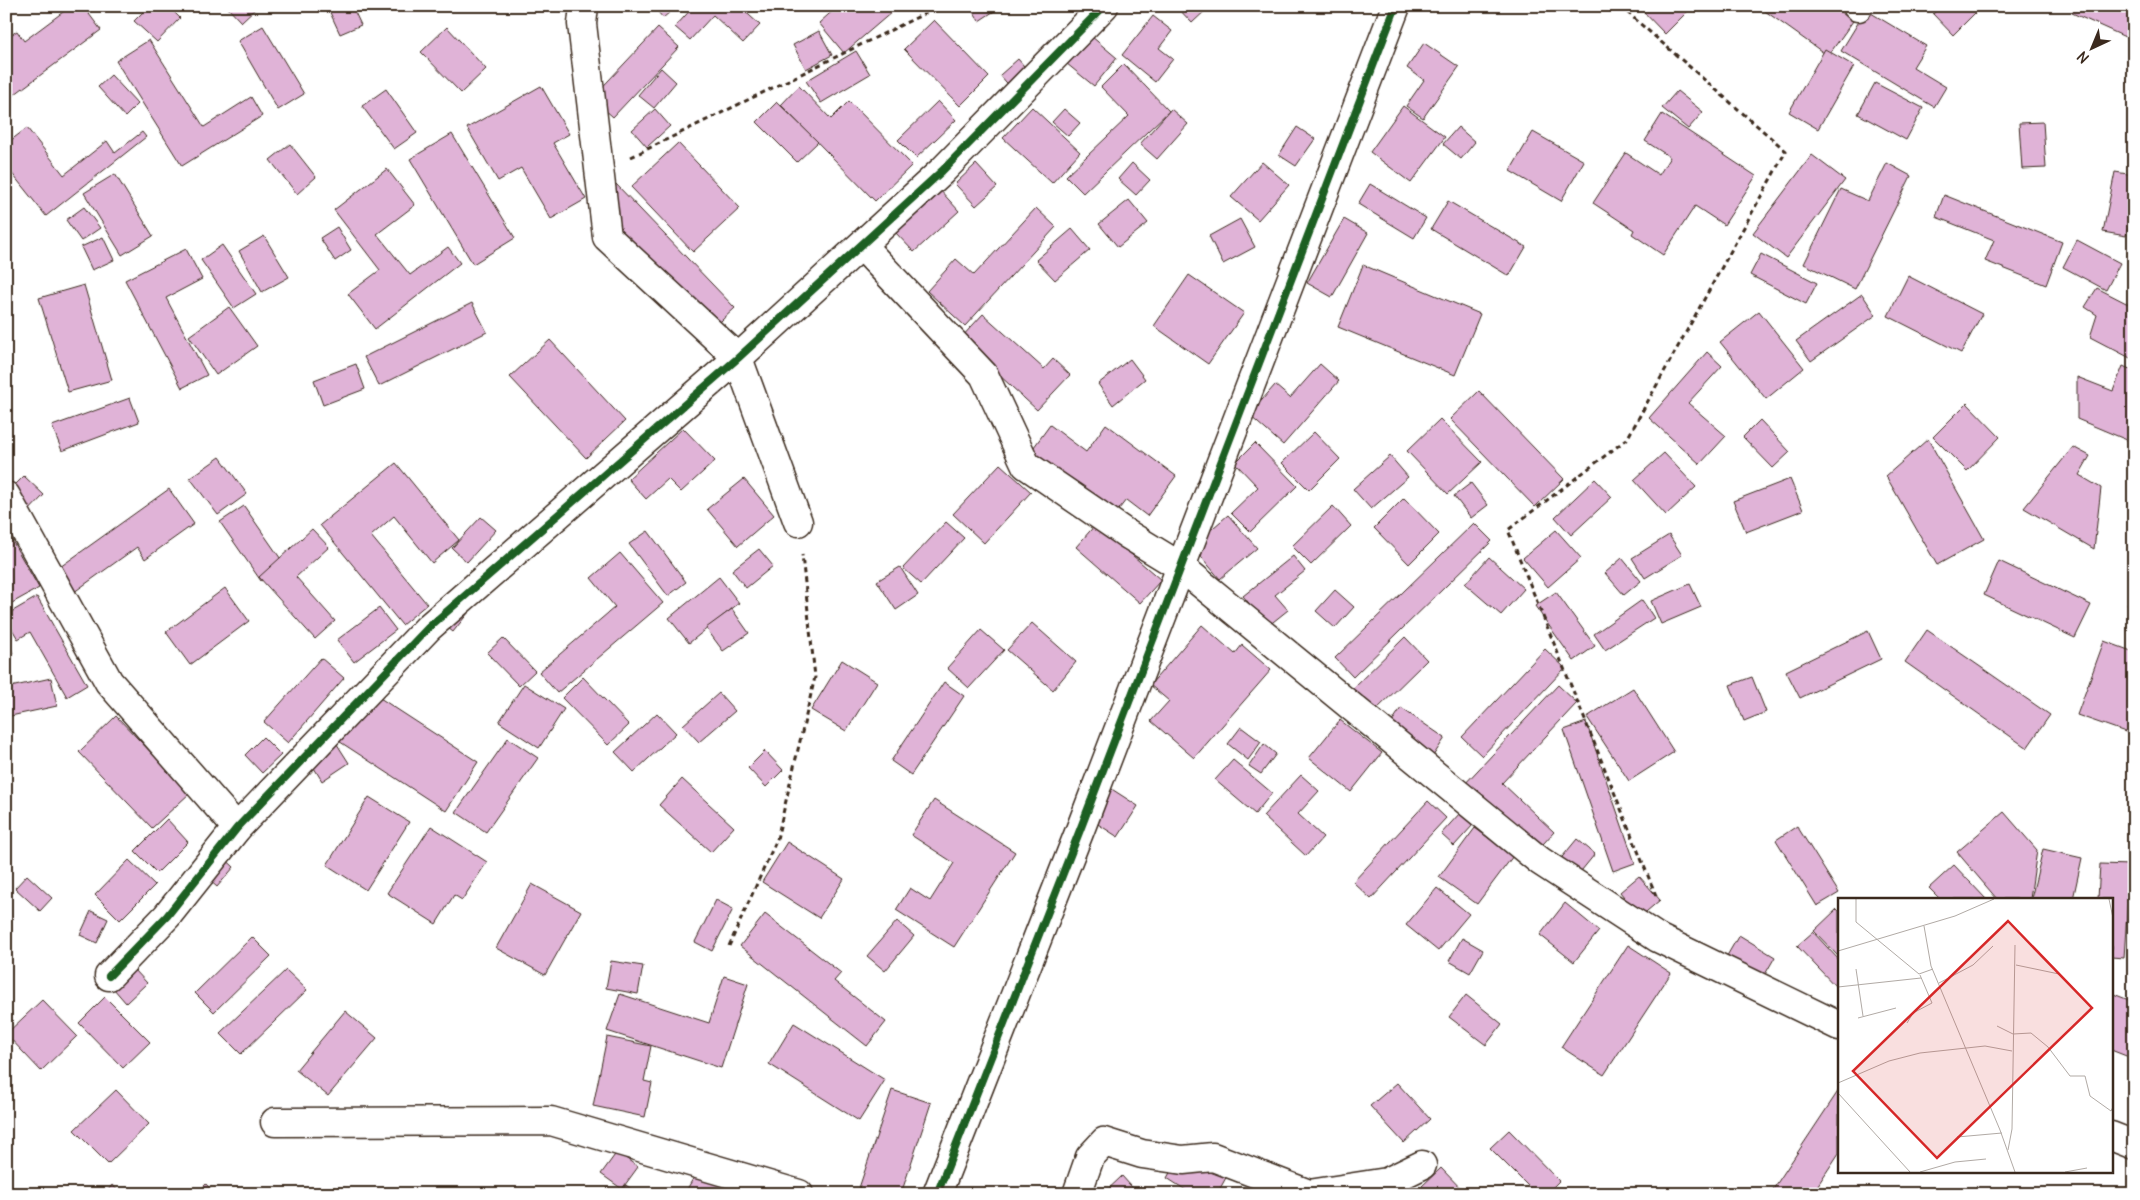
<svg xmlns="http://www.w3.org/2000/svg" width="2140" height="1200" viewBox="0 0 2140 1200" font-family="Delius,sans-serif">
<style>
.building{fill:#e0b3d7;stroke:#3b2a1e}
.lines{fill:none;stroke-linecap:round;stroke-linejoin:round}
.minor-casing{stroke:#3b2a1e;stroke-width:31}
.path{stroke:#3b2a1e;stroke-width:3;stroke-dasharray:5 4;stroke-linecap:butt}
.minor{stroke:#fff;stroke-width:28}
.cycleway-casing{stroke:#fff;stroke-width:11}
.cycleway{stroke:#1b5e20;stroke-width:8}
.inset-road{fill:none;stroke:#b1aaa5;stroke-width:1}
.view{fill:#d62828;fill-opacity:0.15;stroke:#d62828;stroke-width:2.5}
.inset-edge{fill:none;stroke:#3b2a1e;stroke-width:2.5}
</style>
<rect width="100%" height="100%" fill="#fff"/>
<filter id="ink" filterUnits="userSpaceOnUse"><feTurbulence type="fractalNoise" baseFrequency=".02" numOctaves="2"/><feDisplacementMap in="SourceGraphic" scale="10" xChannelSelector="R" yChannelSelector="G"/><feConvolveMatrix kernelMatrix="1 2 1 2 8 2 1 2 1" color-interpolation-filters="sRGB"/></filter>
<g filter="url(#ink)">
<!-- building -->
<g class="building">
<polygon points="71,6 83,6 101,30 11,97 6,91 6,38 17,31 24,41"/>
<polygon points="149,6 168,6 180,18 157,42 134,21"/>
<polygon points="226,6 258,6 241,22"/>
<polygon points="327,6 352,6 361,25 340,34"/>
<polygon points="653,6 677,6 663,18"/>
<polygon points="694,6 739,6 760,25 743,43 713,15 690,40 675,27"/>
<polygon points="838,6 899,6 844,53 819,23"/>
<polygon points="969,6 1002,6 979,21"/>
<polygon points="1176,6 1206,6 1208,8 1192,23"/>
<polygon points="1638,6 1693,6 1665,34"/>
<polygon points="1758,6 1832,6 1853,21 1828,56"/>
<polygon points="1941,6 1982,6 1953,35 1933,14"/>
<polygon points="2075,6 2134,6 2134,41 2072,13"/>
<polygon points="1866,10 1926,46 1913,67 1946,87 1934,107 1841,51"/>
<polygon points="1153,16 1172,31 1159,48 1173,59 1155,82 1122,55"/>
<polygon points="934,20 989,77 960,106 904,49"/>
<polygon points="263,26 304,94 278,110 238,41"/>
<polygon points="447,27 486,69 461,93 421,52"/>
<polygon points="658,28 679,47 613,117 592,98"/>
<polygon points="819,31 832,55 806,69 793,45"/>
<polygon points="1085,31 1117,58 1094,86 1061,59"/>
<polygon points="149,40 204,127 251,97 262,116 182,166 116,61"/>
<polygon points="1424,43 1459,67 1423,118 1406,106 1424,80 1407,68"/>
<polygon points="1825,49 1854,66 1818,129 1789,112"/>
<polygon points="856,51 870,74 821,103 806,81"/>
<polygon points="1018,59 1030,73 1012,89 1000,75"/>
<polygon points="1124,64 1169,111 1083,193 1066,176 1129,116 1101,87"/>
<polygon points="661,68 676,82 654,108 638,95"/>
<polygon points="111,75 138,104 125,117 98,87"/>
<polygon points="1875,83 1923,108 1906,140 1858,114"/>
<polygon points="541,86 569,134 553,143 586,199 551,219 521,168 498,181 467,128"/>
<polygon points="799,86 831,119 849,101 912,165 875,201 781,105"/>
<polygon points="386,89 417,133 394,149 362,106"/>
<polygon points="1677,91 1703,112 1688,129 1662,108"/>
<polygon points="938,101 956,120 916,158 898,140"/>
<polygon points="777,102 818,142 797,162 757,122"/>
<polygon points="1403,106 1445,137 1411,183 1370,152"/>
<polygon points="1032,107 1080,152 1052,183 1003,138"/>
<polygon points="655,109 670,126 647,147 632,130"/>
<polygon points="1064,109 1080,123 1068,136 1052,122"/>
<polygon points="1171,109 1188,124 1157,159 1140,144"/>
<polygon points="1662,114 1756,176 1724,225 1695,206 1663,255 1632,234 1634,230 1593,203 1626,153 1659,175 1670,157 1645,141"/>
<polygon points="2043,122 2046,168 2022,169 2019,123"/>
<polygon points="1297,127 1315,139 1296,166 1279,155"/>
<polygon points="1458,127 1475,142 1461,159 1443,144"/>
<polygon points="27,128 64,175 107,141 115,153 142,132 146,137 46,216 6,166 6,144"/>
<polygon points="1533,132 1584,161 1561,201 1510,171"/>
<polygon points="452,134 515,238 473,264 410,159"/>
<polygon points="678,143 740,208 693,252 631,187"/>
<polygon points="290,144 316,177 297,194 270,160"/>
<polygon points="1812,155 1845,180 1786,258 1753,233"/>
<polygon points="1262,162 1289,185 1258,220 1231,197"/>
<polygon points="1132,163 1150,180 1136,195 1118,179"/>
<polygon points="1887,163 1911,176 1855,289 1804,264 1841,189 1868,201"/>
<polygon points="976,164 997,187 976,206 955,184"/>
<polygon points="387,169 415,205 377,234 410,275 448,247 460,263 375,329 348,294 380,270 334,210"/>
<polygon points="2115,172 2134,175 2134,196 2126,236 2103,232"/>
<polygon points="115,174 153,236 122,255 84,193"/>
<polygon points="616,184 735,308 708,333 590,209"/>
<polygon points="1370,184 1426,218 1414,238 1358,204"/>
<polygon points="939,189 959,211 914,252 894,231"/>
<polygon points="1944,195 2062,242 2046,285 1985,261 1994,240 1936,217"/>
<polygon points="1129,200 1148,223 1118,247 1099,224"/>
<polygon points="1448,201 1526,247 1509,276 1431,229"/>
<polygon points="84,207 100,228 81,241 66,220"/>
<polygon points="1036,208 1056,227 965,326 927,291 956,259 974,275"/>
<polygon points="1240,219 1255,247 1223,264 1209,236"/>
<polygon points="1344,219 1368,233 1332,297 1307,283"/>
<polygon points="337,227 351,250 335,261 320,238"/>
<polygon points="1072,229 1090,250 1055,280 1036,260"/>
<polygon points="264,236 289,277 262,292 239,251"/>
<polygon points="103,237 114,260 92,270 81,247"/>
<polygon points="2077,240 2120,263 2106,290 2063,267"/>
<polygon points="222,245 256,294 234,308 201,260"/>
<polygon points="186,249 202,279 166,298 207,375 182,388 125,280"/>
<polygon points="1761,254 1817,283 1806,304 1750,275"/>
<polygon points="1363,265 1480,314 1455,375 1338,327"/>
<polygon points="1189,275 1244,313 1208,364 1154,326"/>
<polygon points="1908,276 1982,314 1961,353 1888,316"/>
<polygon points="84,285 112,380 68,392 39,298"/>
<polygon points="2097,288 2134,307 2134,360 2090,337 2097,315 2085,307"/>
<polygon points="1862,294 1876,315 1811,361 1796,341"/>
<polygon points="472,303 487,332 379,386 364,357"/>
<polygon points="229,307 257,346 216,375 189,336"/>
<polygon points="1759,311 1804,368 1766,399 1720,342"/>
<polygon points="983,314 1044,369 1053,359 1070,375 1037,410 960,339"/>
<polygon points="550,340 625,421 586,458 510,377"/>
<polygon points="1707,352 1722,366 1688,403 1726,436 1700,464 1649,418"/>
<polygon points="1130,359 1145,379 1113,405 1098,384"/>
<polygon points="356,364 365,389 323,405 314,380"/>
<polygon points="1320,364 1339,381 1283,445 1249,415 1275,385 1290,398"/>
<polygon points="2123,366 2134,371 2134,443 2077,419 2077,377 2113,391"/>
<polygon points="1479,391 1564,479 1535,507 1450,419"/>
<polygon points="130,398 139,422 62,451 52,426"/>
<polygon points="1967,403 2000,437 1967,471 1933,437"/>
<polygon points="1440,419 1482,462 1448,494 1407,451"/>
<polygon points="1760,420 1790,452 1773,468 1743,437"/>
<polygon points="1106,424 1176,476 1147,516 1126,500 1116,513 1031,451 1050,425 1086,452"/>
<polygon points="683,428 715,461 681,492 668,479 646,499 628,479"/>
<polygon points="1314,432 1340,459 1309,490 1282,463"/>
<polygon points="1928,439 1984,539 1937,565 1886,476"/>
<polygon points="1255,443 1297,486 1250,532 1231,513 1258,487 1235,463"/>
<polygon points="2073,447 2090,456 2079,475 2101,488 2094,549 2024,508"/>
<polygon points="1664,453 1696,487 1666,515 1634,480"/>
<polygon points="1390,456 1408,477 1371,509 1353,489"/>
<polygon points="220,457 247,494 218,515 190,478"/>
<polygon points="396,463 459,540 432,563 394,516 371,536 427,604 402,625 320,525"/>
<polygon points="1000,464 1031,492 984,543 953,514"/>
<polygon points="24,476 44,495 23,517 6,494"/>
<polygon points="744,479 774,515 738,546 707,509"/>
<polygon points="1595,479 1612,497 1571,535 1555,517"/>
<polygon points="1790,479 1803,510 1746,532 1733,501"/>
<polygon points="1471,483 1488,505 1471,518 1454,496"/>
<polygon points="169,489 194,524 145,559 137,547 63,600 46,577"/>
<polygon points="1404,498 1439,534 1409,564 1374,528"/>
<polygon points="244,506 285,565 261,581 220,522"/>
<polygon points="1333,506 1351,526 1311,565 1292,546"/>
<polygon points="1228,515 1257,548 1220,579 1192,546"/>
<polygon points="481,517 496,530 467,562 452,548"/>
<polygon points="946,522 964,538 921,584 903,568"/>
<polygon points="1474,523 1492,541 1353,677 1335,658"/>
<polygon points="1096,524 1161,580 1140,603 1076,547"/>
<polygon points="312,529 329,547 296,577 335,621 315,639 259,577"/>
<polygon points="6,530 39,588 12,603 6,593"/>
<polygon points="1556,530 1581,558 1548,587 1523,558"/>
<polygon points="648,531 686,582 668,596 629,544"/>
<polygon points="1669,535 1682,555 1645,578 1632,558"/>
<polygon points="759,549 773,566 746,588 732,570"/>
<polygon points="620,553 663,603 557,693 539,672 615,607 591,578"/>
<polygon points="1293,556 1305,571 1275,595 1288,610 1268,626 1243,596"/>
<polygon points="1489,557 1524,589 1501,615 1465,584"/>
<polygon points="1622,558 1641,581 1624,595 1605,573"/>
<polygon points="1999,561 2091,605 2075,638 1984,595"/>
<polygon points="900,567 918,595 896,610 877,581"/>
<polygon points="719,577 739,603 689,643 669,618"/>
<polygon points="1690,584 1701,607 1661,624 1651,601"/>
<polygon points="225,588 249,621 190,665 166,632"/>
<polygon points="1335,590 1354,607 1335,628 1316,611"/>
<polygon points="1556,592 1595,646 1574,661 1535,606"/>
<polygon points="2134,592 2134,608 2127,605"/>
<polygon points="37,597 87,685 67,697 30,632 18,639 6,619 6,615"/>
<polygon points="1642,600 1654,618 1605,650 1594,634"/>
<polygon points="453,601 468,613 453,632 438,620"/>
<polygon points="379,608 396,630 354,662 337,640"/>
<polygon points="732,609 749,633 723,651 706,628"/>
<polygon points="1032,623 1076,662 1053,690 1007,650"/>
<polygon points="1202,625 1235,654 1242,645 1271,670 1194,758 1151,721 1169,701 1150,685"/>
<polygon points="981,630 1004,650 969,688 947,668"/>
<polygon points="1927,630 2050,715 2027,748 1905,662"/>
<polygon points="1868,631 1881,659 1800,698 1786,671"/>
<polygon points="6,634 13,653 6,656"/>
<polygon points="1405,637 1427,660 1371,715 1349,692"/>
<polygon points="503,638 535,671 519,686 487,653"/>
<polygon points="2104,641 2134,652 2134,735 2077,715"/>
<polygon points="1545,649 1565,668 1482,756 1462,737"/>
<polygon points="321,658 344,678 288,743 264,722"/>
<polygon points="842,660 877,682 846,731 811,710"/>
<polygon points="583,677 629,725 608,745 562,698"/>
<polygon points="1752,677 1766,712 1744,721 1730,685"/>
<polygon points="51,678 57,706 6,717 6,688"/>
<polygon points="944,682 964,696 911,775 891,761"/>
<polygon points="524,684 564,709 539,748 499,722"/>
<polygon points="360,685 478,762 446,811 328,734"/>
<polygon points="1558,685 1577,703 1502,783 1554,832 1533,855 1462,787"/>
<polygon points="1633,688 1674,752 1629,781 1587,717"/>
<polygon points="719,693 735,711 699,742 683,725"/>
<polygon points="1401,708 1445,738 1431,759 1388,728"/>
<polygon points="657,713 676,733 634,772 615,752"/>
<polygon points="116,716 190,793 152,828 79,752"/>
<polygon points="1340,720 1382,753 1351,792 1309,758"/>
<polygon points="1586,722 1635,863 1613,871 1564,730"/>
<polygon points="1241,727 1261,742 1248,760 1228,744"/>
<polygon points="263,737 281,755 262,773 245,755"/>
<polygon points="508,738 538,758 486,832 456,812"/>
<polygon points="335,741 349,763 322,781 308,758"/>
<polygon points="1264,744 1276,754 1261,774 1249,766"/>
<polygon points="765,751 783,770 766,787 748,768"/>
<polygon points="1233,760 1272,793 1255,814 1215,780"/>
<polygon points="1301,775 1319,791 1298,814 1323,837 1306,856 1263,816"/>
<polygon points="682,779 734,827 711,852 659,805"/>
<polygon points="1107,786 1138,806 1118,837 1087,817"/>
<polygon points="369,797 409,822 366,890 327,865"/>
<polygon points="934,800 1015,852 954,947 896,910 910,888 930,901 954,863 911,835"/>
<polygon points="1428,801 1446,818 1371,899 1353,882"/>
<polygon points="2004,812 2037,850 2030,899 1997,899 1957,852"/>
<polygon points="1460,813 1473,825 1454,846 1441,834"/>
<polygon points="167,819 188,842 157,873 135,851"/>
<polygon points="431,826 487,862 462,900 454,895 436,924 387,893"/>
<polygon points="1797,826 1839,893 1817,906 1776,840"/>
<polygon points="1475,828 1513,856 1477,904 1439,877"/>
<polygon points="1577,839 1595,854 1577,876 1558,862"/>
<polygon points="787,842 844,879 819,918 762,882"/>
<polygon points="209,844 234,867 217,887 191,864"/>
<polygon points="2043,849 2082,858 2073,899 2031,899"/>
<polygon points="129,860 155,885 120,920 95,895"/>
<polygon points="2100,864 2130,865 2124,958 2111,957 2111,899 2098,899"/>
<polygon points="1954,865 1986,899 1940,899 1929,888"/>
<polygon points="27,875 52,898 40,911 15,888"/>
<polygon points="1639,876 1660,900 1640,917 1620,892"/>
<polygon points="532,884 581,911 545,975 496,948"/>
<polygon points="1437,888 1469,914 1438,951 1406,925"/>
<polygon points="716,900 733,909 712,951 695,942"/>
<polygon points="1565,903 1599,931 1574,962 1540,935"/>
<polygon points="1837,909 1839,911 1839,957 1814,931"/>
<polygon points="91,911 108,919 97,943 80,935"/>
<polygon points="765,914 841,973 834,981 886,1022 867,1046 740,946"/>
<polygon points="897,921 914,936 885,971 867,956"/>
<polygon points="1813,932 1839,960 1839,990 1797,946"/>
<polygon points="1739,935 1775,957 1760,983 1724,961"/>
<polygon points="252,937 271,956 214,1012 195,993"/>
<polygon points="1462,938 1483,950 1470,973 1449,961"/>
<polygon points="1628,945 1671,973 1604,1075 1561,1047"/>
<polygon points="122,956 147,983 126,1003 101,974"/>
<polygon points="611,961 643,966 638,994 606,988"/>
<polygon points="286,970 307,990 241,1054 220,1033"/>
<polygon points="724,976 748,984 721,1068 607,1031 620,994 709,1023"/>
<polygon points="2111,993 2134,1002 2134,1059 2111,1050"/>
<polygon points="1466,995 1502,1024 1486,1045 1449,1017"/>
<polygon points="105,997 150,1042 123,1068 79,1023"/>
<polygon points="42,1000 77,1036 41,1071 6,1034"/>
<polygon points="345,1011 377,1038 328,1096 296,1070"/>
<polygon points="794,1023 885,1080 859,1121 769,1064"/>
<polygon points="607,1037 651,1046 644,1081 652,1083 645,1117 593,1106"/>
<polygon points="1397,1083 1430,1119 1404,1143 1370,1106"/>
<polygon points="116,1090 149,1124 108,1164 74,1130"/>
<polygon points="892,1090 931,1103 901,1194 877,1194 859,1188"/>
<polygon points="1839,1090 1839,1153 1812,1194 1770,1194"/>
<polygon points="1509,1130 1559,1181 1546,1194 1536,1194 1490,1148"/>
<polygon points="1183,1149 1228,1174 1217,1194 1192,1194 1167,1178"/>
<polygon points="617,1152 638,1167 622,1189 601,1174"/>
<polygon points="702,1163 739,1185 734,1194 691,1194 686,1191"/>
<polygon points="1441,1168 1466,1194 1430,1194 1422,1186"/>
<polygon points="1122,1176 1138,1194 1103,1194"/>
<polygon points="206,1184 215,1194 196,1194"/>
<polygon points="112,1185 122,1194 105,1194"/>
<polygon points="626,1185 637,1194 619,1194"/>
</g>
<g class="lines">
<defs>
<g id="minor">
<polyline points="584,6 582,24 607,237 738,358 798,522"/>
<polyline points="1857,6 1858,7"/>
<polyline points="862,246 984,375 1026,465 1127,534 1181,567 1540,861 1658,938 1839,1026"/>
<polyline points="6,496 109,682 237,828"/>
<polyline points="109,976 167,916 237,828 428,628 738,358 942,171 1104,6"/>
<polyline points="275,1122 551,1121 799,1194"/>
<polyline points="2111,1136 2134,1145"/>
<polyline points="937,1194 1080,830 1396,6"/>
<polyline points="1077,1194 1090,1157 1104,1142 1142,1154 1183,1160 1213,1157 1309,1194 1387,1182 1422,1165"/>
</g>
</defs>
<!-- minor casing -->
<use href="#minor" class="minor-casing"/>
<!-- path -->
<g class="path">
<polyline points="1620,6 1786,151 1627,439 1508,530 1657,898"/>
<polyline points="631,157 934,9"/>
<polyline points="729,946 777,839 815,677 802,555"/>
</g>
<!-- minor -->
<use href="#minor" class="minor"/>
<defs>
<g id="cycleway">
<polyline points="109,976 167,916 237,828 428,628 738,358 942,171 1104,6"/>
<polyline points="937,1194 1080,830 1396,6"/>
</g>
</defs>
<!-- cycleway casing -->
<use href="#cycleway" class="cycleway-casing"/>
<!-- cycleway -->
<use href="#cycleway" class="cycleway"/>
</g>
</g>
<!-- overview -->
<g transform="translate(1838 898)">
<rect width="275" height="275" fill="#fff"/>
<path class="inset-road" d="M18,1V24L81,76L95,71M271,1L275,20M86,28L93,68L162,232L177,274M0,53L117,18L156,1M178,67L221,76M18,71L25,118M101,85L135,67L155,48M0,89L83,80M20,120L58,110M69,125L75,115L94,105L82,77M159,128L175,136L193,135L210,149L232,178H247L252,198L273,213L275,209M0,185L51,163L82,155L147,148L174,153M0,195L72,274M119,239L164,235M170,252L174,231L177,47M82,274L117,264L148,261M227,274L249,270"/>
<path class="view" d="M170,23L254,110L99,260L15,173Z"/>
<rect width="275" height="275" class="inset-edge"/>
</g>
<!-- margin -->
<rect width="2140" height="1200" fill="none" stroke="#fff" stroke-width="25"/>
<rect x="12" y="12" width="2115" height="1175" fill="none" stroke="#3b2a1e" stroke-width="2" filter="url(#ink)"/>
<!-- north arrow -->
<g transform="translate(2092 48) rotate(224)" stroke="#ffffff" stroke-width="4" paint-order="stroke">
<path d="M0-4L9 19L0 12L-9 19Z" fill="#3b2a1e"/>
<text y="-8" font-size="14" font-weight="bold" text-anchor="middle" fill="#3b2a1e">N</text>
</g>
</svg>
